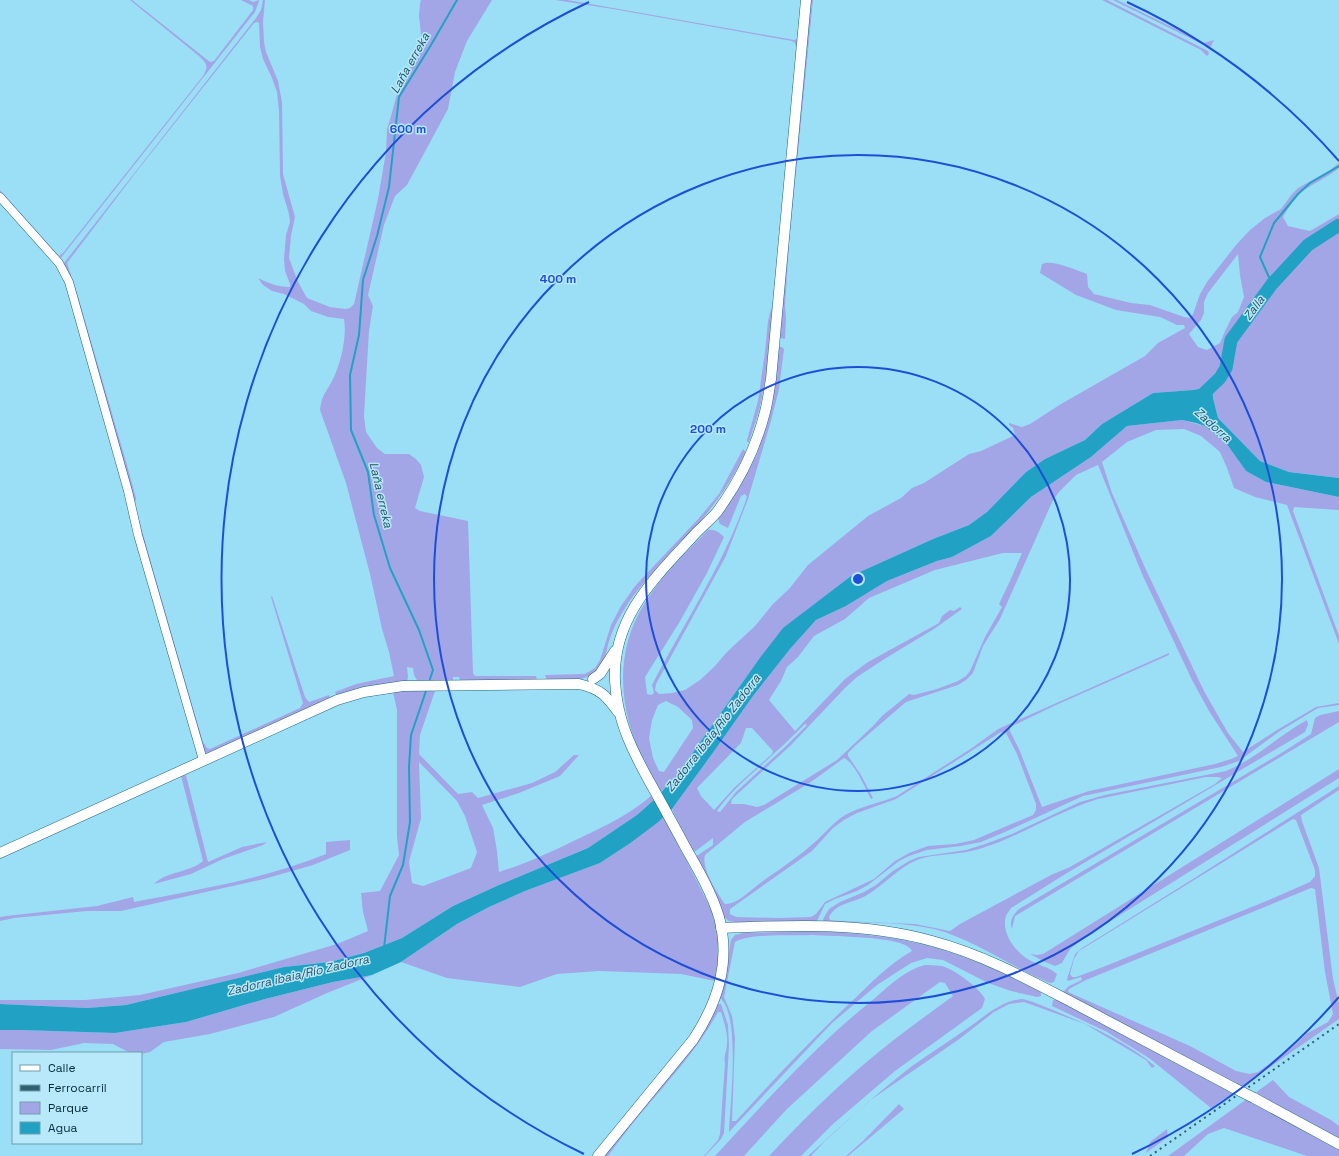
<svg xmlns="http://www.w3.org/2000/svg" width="1339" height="1156" viewBox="0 0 1339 1156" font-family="'Space Grotesk',sans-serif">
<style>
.green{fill:#a3a6e6;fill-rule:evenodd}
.water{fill:#21a2c5}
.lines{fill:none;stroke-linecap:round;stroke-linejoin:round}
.stream{stroke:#21a2c5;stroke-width:2}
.river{stroke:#21a2c5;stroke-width:13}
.minor-casing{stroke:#21667b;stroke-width:9}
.tertiary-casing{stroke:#21667b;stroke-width:11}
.minor{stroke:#fff;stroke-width:8}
.tertiary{stroke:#fff;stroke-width:10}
.rail{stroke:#30606f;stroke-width:2;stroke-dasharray:2 4;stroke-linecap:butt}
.tertiary-bridge-casing{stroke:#21667b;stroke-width:11;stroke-linecap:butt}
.tertiary-bridge{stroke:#fff;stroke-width:10}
.ring{fill:none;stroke:#1d4ed8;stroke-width:2}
.labels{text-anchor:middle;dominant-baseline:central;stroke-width:3;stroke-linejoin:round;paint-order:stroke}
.water-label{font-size:12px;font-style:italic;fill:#215261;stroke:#b8e9fb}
.centre{fill:#1d4ed8;stroke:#b8e9fb;stroke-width:2}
.ring-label{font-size:12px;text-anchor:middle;font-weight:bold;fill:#1d4ed8;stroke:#b8e9fb;stroke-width:3;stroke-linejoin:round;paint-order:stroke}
</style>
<rect width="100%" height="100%" fill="#9bdff6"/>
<!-- green -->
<g class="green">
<path d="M130,0H132L210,62L214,61L253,10V6L241,0H249L253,2L259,0V1L255,12L243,27L60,259L0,193V190L59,256L63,253L203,76C209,66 207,64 199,56Z"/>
<path d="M263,0H265L263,22L264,42L266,52L278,81L282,102L283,174L295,217L291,236L289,258L298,282L307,298L330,307L345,309L350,308L354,304L378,199L386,152L387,129L391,116L397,94L422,43L419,16L420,4L421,0H492L467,41L455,72L448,109L407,185L395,196L384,225L368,295L373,306L369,331L364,416L366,432L377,448L385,454H409L416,459L421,465L424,477L415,508L420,511L468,521L473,673L475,676H536L537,680L460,681L459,677H453V680L418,682L414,675L413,668L407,667L408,677L407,682L366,687L337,696L335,692L356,684L394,676L389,652L382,629L370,574L346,483L320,410C322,394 326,393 333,379C341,363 347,337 344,319L328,317L311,311L304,304L284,294L272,291L263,285L258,278C268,283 278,287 290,287V284L285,271L284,259L286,235L290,222L289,214L283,194L280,176L279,111L277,92L272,78L263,59L260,47L259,23L257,22L254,23L137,171L67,263L77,293L127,465L136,498L135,504L141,527L154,573L193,708L203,742L207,748L210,749L300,708L303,703L271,597L272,596L305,697L309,702L329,695L330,698L225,746L207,753L204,752L64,263L256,18L261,10Z"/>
<polygon points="555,0 567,0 585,3 794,40 797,39 801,0 804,0 767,371 759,411 749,442 747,442 747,440 758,401 765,352 768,321 773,302 794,82 796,46 795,43 792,41 613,9"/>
<polygon points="810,0 813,0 789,243 785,306 786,318 785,339 781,338 780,336 782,314 782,305"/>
<polygon points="1102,0 1107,0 1208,51 1209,54 1207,56 1201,50"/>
<polygon points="1113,0 1117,0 1204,43 1214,40 1210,48"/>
<path d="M1339,163V168C1326,179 1310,184 1297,196C1292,202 1287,210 1283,217L1288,226L1310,231L1339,214V478L1289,472L1260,461L1218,418L1213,398L1204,388L1193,390L1153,393L1102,424L1085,440L1045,459L1026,472L987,512L969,525L933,539L851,576L807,610L759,659L677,775L661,792C623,734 606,663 646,601C663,574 687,552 708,530C715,529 719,532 724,537L707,573L679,623L645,677L647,694L651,695L654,693L652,685C684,623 724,564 747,497L745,494L741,496L728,528L720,524L718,519L741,484L757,454L770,409L779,347H782L784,349L779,389L771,421L748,499L726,556L656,684L655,690L659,694L672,693L685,690L700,680L714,667L727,652L755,626L773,604L789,589L808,565L868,516L901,498L912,488L924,483L969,454L981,451L1015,435L1013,428L1009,425V423L1022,427L1030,424L1061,404L1145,356L1158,343L1185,328L1184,325H1177L1160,317L1116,310L1076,295L1040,273L1042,264C1052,259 1076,270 1087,274L1088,287L1094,294L1131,303L1150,305L1184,317L1190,318L1193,314L1200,294L1207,282L1236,245L1250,230L1265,218L1281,209L1292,194L1298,188L1330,170ZM1238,254L1240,275L1244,297L1238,312L1232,317L1226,329L1220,343L1207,350L1198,347L1189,334L1201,320L1204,313V302L1208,293ZM666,701L678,707L692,720L693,728L664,772L659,771L653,758L649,738L652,720L658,705Z"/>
<path d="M1182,420L1205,426L1226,443L1246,471L1266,482L1339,497V510L1294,507L1293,511L1339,636V644L1287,505L1255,497L1234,488L1227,468L1220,452L1201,436L1184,429L1156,430L1127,442L1102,462L1112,493L1147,572L1204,691L1228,733L1243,752L1277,730L1316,707L1339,703V705L1318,708L1280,731L1239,761L1221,767L1083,796L1005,832L981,842L961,846L927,850L909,856L899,861L868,885L857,891L835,899L825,904L817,921L735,922L729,921L724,917L695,857L713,845V838L693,853L672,809L712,754L753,696L790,649L816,620L846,606L887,581L937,561L952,557L991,536L1031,497L1091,457L1127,426ZM1098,465L1142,574L1192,680L1209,711L1238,756L1231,759L1215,764L1089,791L1042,807L1019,749L1010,731V727L1056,705L1169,655V653L998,729L972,748L897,796C880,803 861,806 845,815C831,824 821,838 808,848C793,861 775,872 759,884C748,892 738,904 725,904C718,894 701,868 705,855L745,822L811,782L844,758C855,763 865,788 871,799L873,798L861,775L848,756V753L856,745L906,702L958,685L966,680L973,673L983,646L1000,619L1053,500L1059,492L1076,475ZM1003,553H1022L1009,583L999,604L1002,607L985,637L970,671L966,676L958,681L937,689L914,695L909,694L882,716L873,726L837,760L764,805L757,807L744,804H731L732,799L791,745L845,688L857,677L886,658L934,629L962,609L960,607L954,611L950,610L942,616L939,623L868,662L845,679L795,731L769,700L781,681L787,667L798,657L814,636L845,619L869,598L935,570ZM805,724L807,725L785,747L736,792L720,812L717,811C730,792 748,777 765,762C778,750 792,737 805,724ZM746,728H752L773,751L772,754L735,787L714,810L701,796L697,788L741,743ZM1001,732L1006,733L1017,754L1036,804V810L1033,815L974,840L955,844L928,846L909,853L895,861L874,879L825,902L816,914L811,917L778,918L736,917L730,914V909L812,851L833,828L844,820L857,813L896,799Z"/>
<path d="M743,449L746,452C729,486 710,512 685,539C663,563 638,585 622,613C617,621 613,629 610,638C606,649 606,663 596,671C584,683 563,680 547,680L545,675L585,674L595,668L600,660L611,625L621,606L635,586L699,518L719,494Z"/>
<path d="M408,690L435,691L420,735L419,754L458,794L472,792L478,798L532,783L555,772L574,755H579L560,776L519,793L482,805L493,828L497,851L499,872C528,863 555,850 582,837C607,825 630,814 651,796L655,799L637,815L588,848L499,885L453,906L402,938L364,953L330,962L284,967L126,1005L87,1008L0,1004V1000H85L140,995L238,973L337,944L368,931L363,912L361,893L380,891L399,855L397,837V710L393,692ZM419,762L457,801L465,816L477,852L471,868L423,886L412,883L409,862L421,818Z"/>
<path d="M1339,711V722L1015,916L1012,929C1009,921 1013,915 1019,909L1283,752L1311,734L1315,718L1320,715Z"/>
<path d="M1307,720L1308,725L1305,732L1067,873L1011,908C1010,910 1007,913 1006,916C1001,932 1014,950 1026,958C1036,965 1048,966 1057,974L1054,982L1050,983C1010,967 976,940 934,929C899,921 861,923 824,922L823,919L829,909L840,902L864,892L876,885L893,871L909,861L919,857L966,850L985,844L1012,834L1080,802L1105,795L1226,771C1256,759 1279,735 1307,720ZM1206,777H1217L1222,778L1215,784L1070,867L1051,875L960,924L950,931L915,924L840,921L830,920L829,917C837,902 854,903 867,895C885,884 898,868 917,860C930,855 945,855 959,853C972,852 985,847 997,843C1031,829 1063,810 1098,799Z"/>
<polygon points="1339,769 1339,778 1085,937 1070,949 1062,963 1055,966 1045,962 1030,954 1037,955 1043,954"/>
<path d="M186,775L208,862L242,847L267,842L263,845L223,859L191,874L154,884C167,871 189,873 203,861L181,776Z"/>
<path d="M1339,786V790L1301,815L1302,821L1319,868L1333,979L1339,1004V1019L1240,1088L1063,992L1069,986L1082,980L1081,977L1068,981L1067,979L1075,954L1082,948L1193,879ZM1293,819L1296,820L1315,870V876L1310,882L1264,902L1103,967L1076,977H1072L1070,974L1074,959L1079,951ZM1311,888L1315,889L1325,972L1333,1014L1328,1022L1306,1034L1296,1044L1258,1072L1250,1074L1236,1071L1190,1046L1068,992L1069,989L1086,980Z"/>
<polygon points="664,816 714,915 719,935 718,961 715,981 681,974 599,971 557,974 520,987 447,978 401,962 457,924 489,907 525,891 600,863 629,844"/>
<path d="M350,840V850L313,865L264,879L121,911H87L14,918L0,921V917L6,916L97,906L133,897L134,902C199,889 265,879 326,854V842Z"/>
<path d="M815,931C854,933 894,936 933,947C970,957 1005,974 1041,989V996L1037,997L1011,991L988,983L943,960L927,958L911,963L877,985L832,1023L729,1132C730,1105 741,1015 720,998L731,940L735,935L743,933ZM812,935C829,937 906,935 912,951C890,963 870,984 851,1002C811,1040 773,1080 736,1121H732L735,1038L732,1016L724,997L735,942C751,933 791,936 812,935Z"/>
<path d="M925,965C930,965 936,965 941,966C953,968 980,988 985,999L982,1008L895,1071L833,1124L801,1156H769C799,1124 830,1093 863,1065C892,1040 923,1018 953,996L945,983L940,982L872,1031L787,1109L744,1156H715C766,1101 816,1045 875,998C890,985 905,970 925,965Z"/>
<polygon points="372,975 327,993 274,1017 210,1034 164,1042 150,1052 141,1054 141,1053 130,1053 113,1044 84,1043 51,1050 0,1049 0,1030 20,1030 115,1033 186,1022 265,999 333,982"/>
<path d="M1023,999L1033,1002C1075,1019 1119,1036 1155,1066L1152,1068L1146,1060L1085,1024L1024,1002L1009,1004L994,1012L958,1040L869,1101L825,1141L811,1156H808C842,1125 876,1094 912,1066C929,1054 948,1042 965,1030C983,1018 1001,1000 1023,999Z"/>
<polygon points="1057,999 1233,1093 1211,1108 1149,1058 1107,1032 1052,1006 1053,1000"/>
<path d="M718,1004H721L728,1025L729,1045L724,1133L721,1139L705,1156H704L718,1140L720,1134L725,1063C723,1056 727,1051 727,1044C728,1033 724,1022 721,1012H718C698,1049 669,1080 642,1112C630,1126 619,1141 608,1156H604Z"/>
<polygon points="1273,1080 1289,1097 1331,1120 1339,1126 1339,1156 1307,1156 1224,1128 1208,1134 1184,1156 1168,1156"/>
<polygon points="899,1104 904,1109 848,1156 846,1156 863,1141"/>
<polygon points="1167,1129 1168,1137 1146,1153 1150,1142"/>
</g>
<!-- water -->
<polygon class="water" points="1204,388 1212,389 1213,398 1218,418 1260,461 1289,472 1339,478 1339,497 1266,482 1246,471 1226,443 1205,426 1196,423 1182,420 1127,426 1091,457 1031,497 991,536 952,557 937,561 887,581 846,606 816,620 790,649 753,696 712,754 672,809 657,823 629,844 600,863 525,891 489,907 457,924 401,962 372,975 333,982 265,999 186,1022 115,1033 20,1030 0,1030 0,1004 87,1008 126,1005 284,967 330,962 364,953 402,938 453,906 499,885 588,848 637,815 655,799 677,775 759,659 783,628 851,576 933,539 969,525 987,512 1026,472 1045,459 1085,440 1102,424 1153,393 1193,390"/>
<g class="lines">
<!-- stream -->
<g class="stream">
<polyline points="1272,284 1260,257 1274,223 1298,194 1310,183 1339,166"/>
<polyline points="429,682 433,670 419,630 390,568 374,515 368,472 351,430 350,375 359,335 363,280 377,236 389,187 399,97 431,45 457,0"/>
<polyline points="384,948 390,896 403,865 410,822 409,767 411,735 427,688"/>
</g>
<!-- river -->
<polyline class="river" points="1198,399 1220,378 1226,368 1231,340 1272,284 1308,245 1339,225"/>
<defs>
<polyline id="minor" points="0,197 59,263 69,282 128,491 138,535 203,760"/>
<g id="tertiary">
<polyline points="593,679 600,674 615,651"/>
<path d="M0,853L337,700L364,692L403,686L579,684C600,689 606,695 618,712"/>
<path d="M721,928C791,925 864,922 932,941C985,955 1033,982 1081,1007C1132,1034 1183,1061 1234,1088"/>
<polyline points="1254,1098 1339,1144"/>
<path d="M598,1156L693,1040C718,1002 731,962 719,917C712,894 699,871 687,850C674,826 661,802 648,779C630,746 617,719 615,681C612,616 656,577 696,533C703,526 711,519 717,512C739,482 756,448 765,412C768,401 769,390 771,379L806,0"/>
</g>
</defs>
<!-- minor casing -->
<use href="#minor" class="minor-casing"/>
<!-- tertiary casing -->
<use href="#tertiary" class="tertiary-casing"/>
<!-- minor -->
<use href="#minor" class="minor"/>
<!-- tertiary -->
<use href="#tertiary" class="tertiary"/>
<!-- rail -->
<polyline class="rail" points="1150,1156 1339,1024"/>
<defs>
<polyline id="tertiary-bridge" points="1234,1088 1254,1098"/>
</defs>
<!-- tertiary-bridge casing -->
<use href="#tertiary-bridge" class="tertiary-bridge-casing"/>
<!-- tertiary-bridge -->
<use href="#tertiary-bridge" class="tertiary-bridge"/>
</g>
<!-- distance rings -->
<g class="ring">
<circle cx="858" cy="579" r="212"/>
<circle cx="858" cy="579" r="424"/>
<path d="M1339 997A637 637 0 0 1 1132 1154M584 1154A637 637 0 0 1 589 2M1127 2A637 637 0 0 1 1339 161"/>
</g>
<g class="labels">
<!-- water labels -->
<g class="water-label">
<text transform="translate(410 63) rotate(-61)">Laña erreka</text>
<text transform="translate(1254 308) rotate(-54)">Zalla</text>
<text transform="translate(1213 425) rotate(42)">Zadorra</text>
<text transform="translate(381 495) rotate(77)">Laña erreka</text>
<text transform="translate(713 733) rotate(-52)">Zadorra ibaia/Río Zadorra</text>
<text transform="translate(298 975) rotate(-13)">Zadorra ibaia/Río Zadorra</text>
</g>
</g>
<circle cx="858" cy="579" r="6" class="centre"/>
<g class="ring-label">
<text x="408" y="133">600 m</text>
<text x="558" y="283">400 m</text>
<text x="708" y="433">200 m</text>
</g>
<!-- legend -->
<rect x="12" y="1052" width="130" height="92" fill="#b8e9fb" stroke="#709dad"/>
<rect x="20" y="1065" width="20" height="6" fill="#ffffff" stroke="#709dad"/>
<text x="48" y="1072" font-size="12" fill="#042c38">Calle</text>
<rect x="20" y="1085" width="20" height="6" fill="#30606f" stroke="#709dad"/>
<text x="48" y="1092" font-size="12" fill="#042c38">Ferrocarril</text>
<rect x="20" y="1102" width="20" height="12" fill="#a3a6e6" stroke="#709dad"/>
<text x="48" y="1112" font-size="12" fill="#042c38">Parque</text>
<rect x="20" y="1122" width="20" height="12" fill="#21a2c5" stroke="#709dad"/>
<text x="48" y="1132" font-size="12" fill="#042c38">Agua</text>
</svg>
